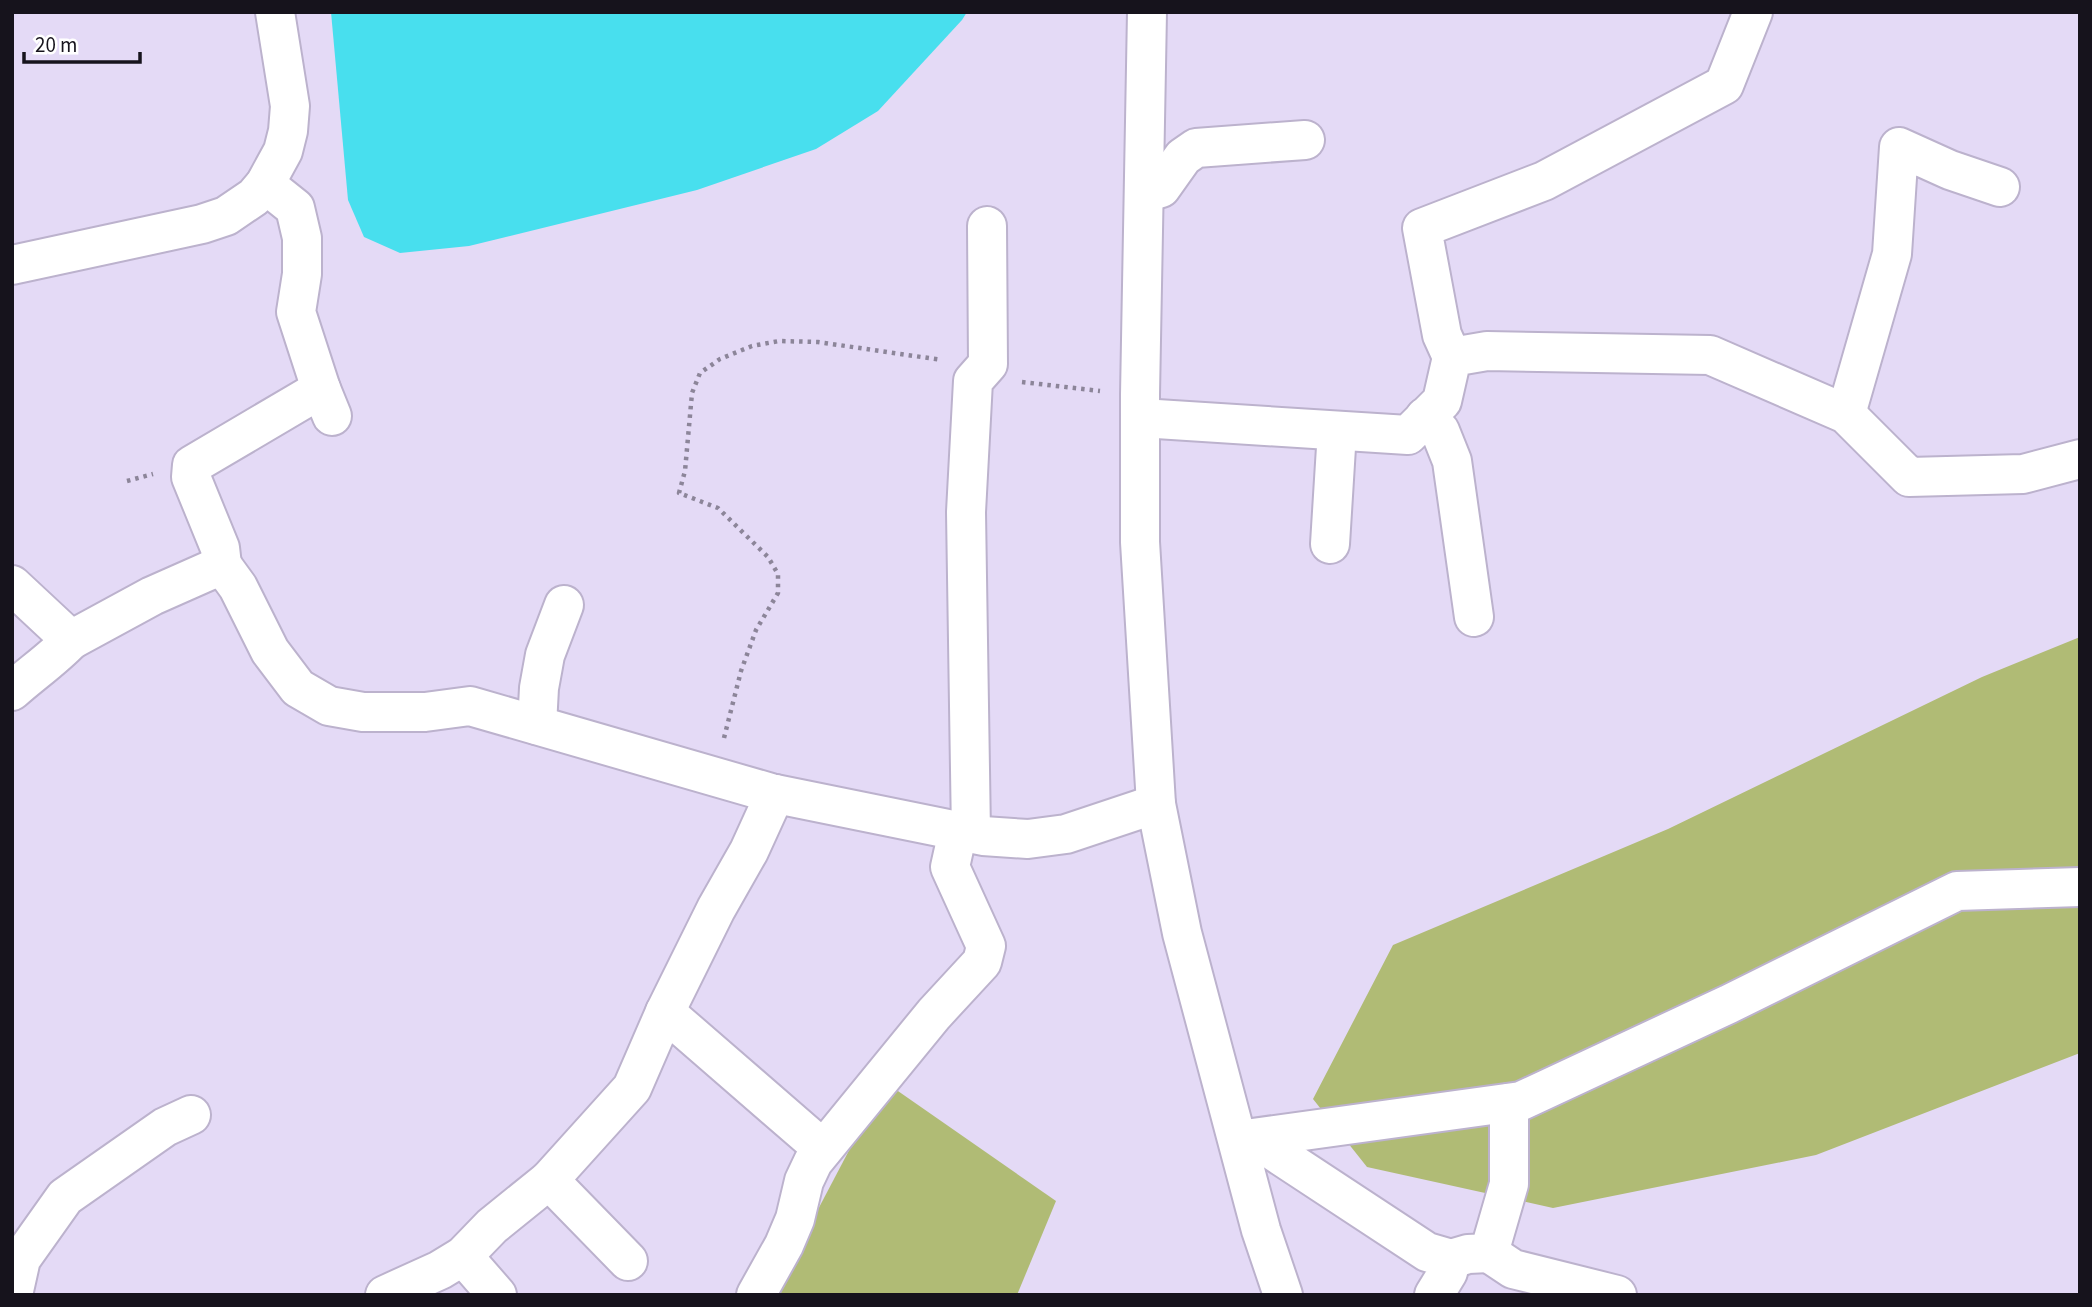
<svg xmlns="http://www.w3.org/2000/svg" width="2092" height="1307" viewBox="0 0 2092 1307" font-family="'Source Sans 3',sans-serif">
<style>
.green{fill:#b0bb75}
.water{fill:#48dfee}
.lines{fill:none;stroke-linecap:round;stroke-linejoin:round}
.minor-casing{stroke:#bcb2cd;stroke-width:42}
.path{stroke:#8c8599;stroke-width:4.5;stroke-dasharray:3.5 5;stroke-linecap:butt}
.minor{stroke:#fff;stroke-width:38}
</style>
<rect width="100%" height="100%" fill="#e4daf6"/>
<!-- green -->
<g class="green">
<polygon points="2080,637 2080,1053 1816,1155 1553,1208 1367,1167 1313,1099 1393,945 1668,829 1982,677"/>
<polygon points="885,1082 1056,1201 1017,1295 773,1295"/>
</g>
<!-- water -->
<polygon class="water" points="331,12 967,12 962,20 878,111 816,149 697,190 469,246 400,253 364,237 348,200"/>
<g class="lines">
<defs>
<g id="minor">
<polyline points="1147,12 1140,395 1140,542 1156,804 1182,933 1261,1230 1283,1295"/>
<polyline points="265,184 295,208 302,238 302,274 296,312 321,389 332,416"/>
<polyline points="1144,193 1161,188 1183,157 1196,148 1305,140"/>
<polyline points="12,265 202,224 226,216 254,197 265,184 283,151 288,131 290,106 275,12"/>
<polyline points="1452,357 1442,335 1422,228 1544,181 1724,85 1753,12"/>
<polyline points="1846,414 1892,254 1899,147 1950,170 2000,187"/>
<polyline points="1425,417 1440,431 1452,461 1474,617"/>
<polyline points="1141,418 1408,435 1442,401 1452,357 1487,351 1710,355 1846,414 1909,477 2023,474 2080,459"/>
<polyline points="1330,544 1337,431"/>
<polyline points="222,565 220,548 191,477 192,465 321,389"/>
<polyline points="12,585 71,640 152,596 222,565 238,587 270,651 298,688 329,706 363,712 425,712 470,706 771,793 983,836 1028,839 1066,834 1156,804"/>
<path d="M12,691C32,673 53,659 71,640"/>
<polyline points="537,725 539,688 545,655 564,605"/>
<polyline points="971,834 966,512 973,381 988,364 987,226"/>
<polyline points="665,1012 823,1149"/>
<polyline points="1264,1137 1272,1150 1427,1252 1451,1259 1448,1272 1434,1295"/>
<polyline points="1238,1140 1521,1101 1729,1004 1957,891 2080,887"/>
<polyline points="549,1180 632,1088 665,1012 716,909 749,851 775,794"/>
<polyline points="1489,1253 1513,1269 1617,1295"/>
<polyline points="463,1256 497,1295"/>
<polyline points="1451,1259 1468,1254 1489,1253 1509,1184 1509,1103"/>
<polyline points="13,1295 21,1259 65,1197 165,1127 191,1115"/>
<polyline points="385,1295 440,1270 463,1256 492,1226 549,1180 628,1261"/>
<polyline points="756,1295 784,1245 795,1219 804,1181 813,1162 934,1014 982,962 986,946 950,867 958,831"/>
</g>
</defs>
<!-- minor casing -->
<use href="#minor" class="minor-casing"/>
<!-- path -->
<g class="path">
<polyline points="1022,382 1100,391"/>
<polyline points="127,481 153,474"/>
<polyline points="724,738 741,671 756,630 778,593 778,574 768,557 718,508 679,493 685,471 692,393 700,373 720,359 752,346 779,341 818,342 942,360"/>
</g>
<!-- minor -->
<use href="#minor" class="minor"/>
</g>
<!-- border -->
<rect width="2092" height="1307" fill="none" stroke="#16131c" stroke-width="28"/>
<!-- scale -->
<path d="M24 52v10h116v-10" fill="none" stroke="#16131c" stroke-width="3.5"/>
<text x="35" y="52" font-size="21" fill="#16131c" stroke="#ffffff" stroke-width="5" paint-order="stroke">20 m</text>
</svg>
